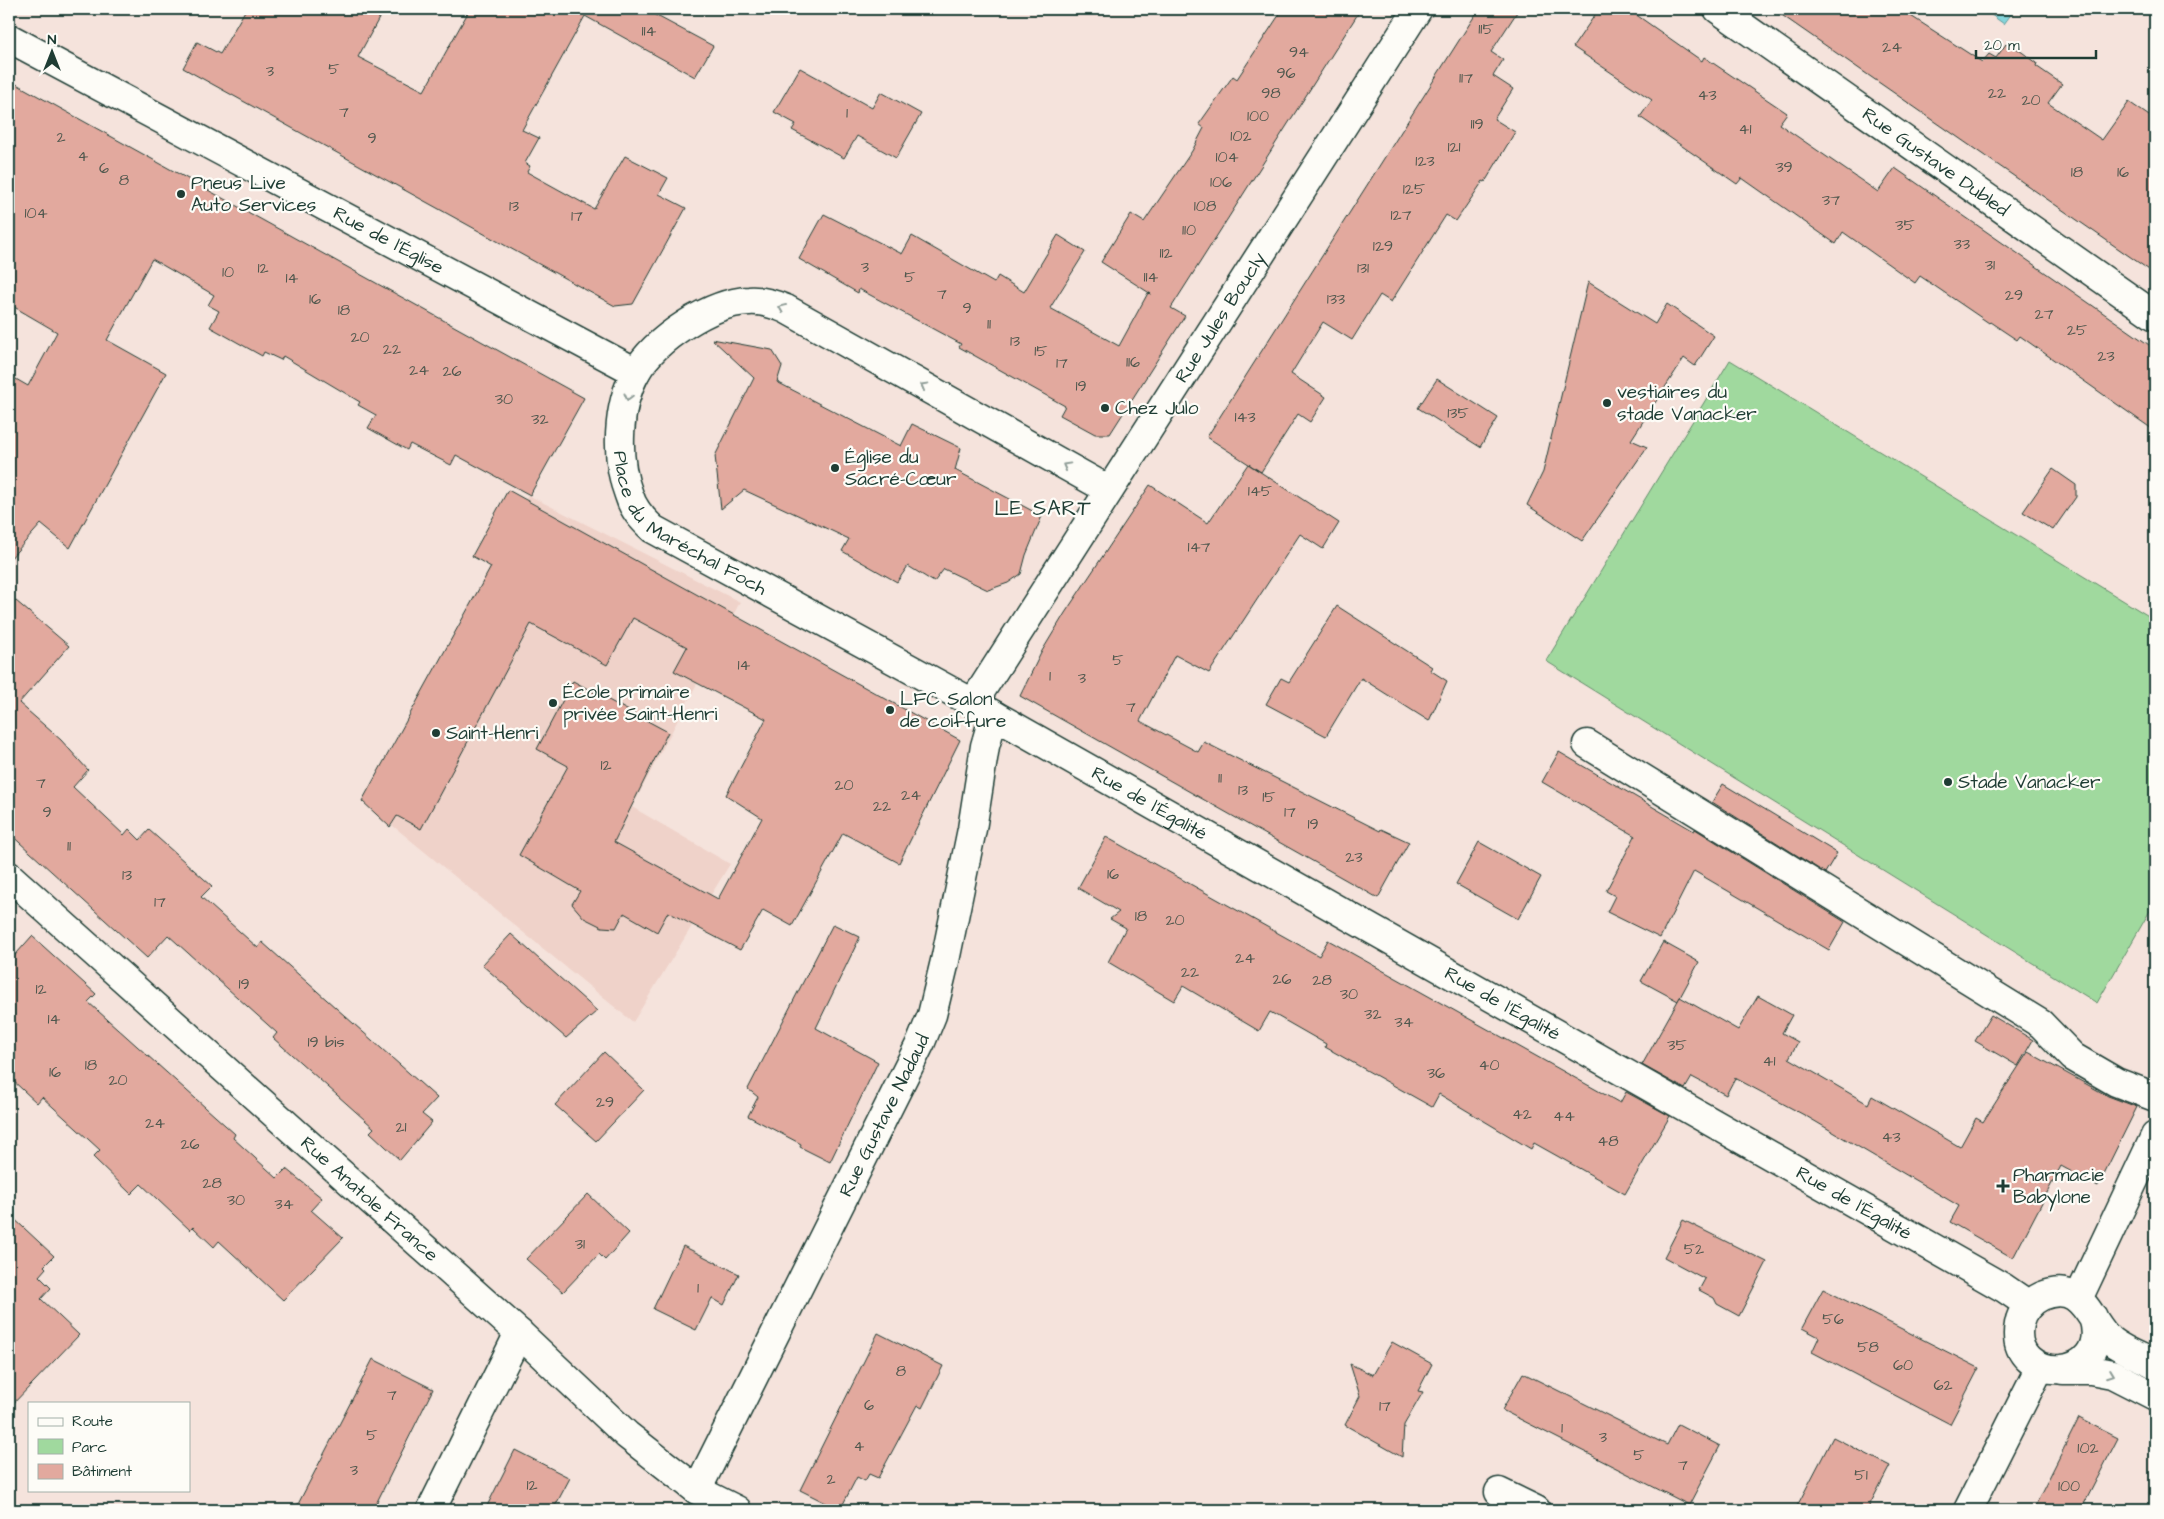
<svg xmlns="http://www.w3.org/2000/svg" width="2164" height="1519" viewBox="0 0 2164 1519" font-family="'Architects Daughter',sans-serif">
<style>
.built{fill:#efd2c9}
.green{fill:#a0d99e;stroke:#608b69}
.water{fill:#84d5db;stroke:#5c9898}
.building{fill:#e2a99e;stroke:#1f3d34}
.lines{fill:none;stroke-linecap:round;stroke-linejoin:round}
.minor-casing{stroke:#1f3d34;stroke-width:31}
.minor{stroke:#fdfcf7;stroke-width:28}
.oneway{stroke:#8e9c96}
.poi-dot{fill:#1f3d34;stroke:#fdfcf7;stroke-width:2}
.labels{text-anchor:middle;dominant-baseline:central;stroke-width:4.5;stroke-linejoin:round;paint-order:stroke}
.number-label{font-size:16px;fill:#50584e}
.street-label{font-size:19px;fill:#1f3d34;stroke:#fdfcf7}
.poi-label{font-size:19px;fill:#1f3d34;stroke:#fdfcf7;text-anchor:start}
.quarter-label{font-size:21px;letter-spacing:1px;fill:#1f3d34;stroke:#fdfcf7}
</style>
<rect width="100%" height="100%" fill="#f5e3dc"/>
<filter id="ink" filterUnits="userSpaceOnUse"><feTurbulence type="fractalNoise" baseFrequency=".02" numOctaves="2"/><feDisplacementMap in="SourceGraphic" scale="10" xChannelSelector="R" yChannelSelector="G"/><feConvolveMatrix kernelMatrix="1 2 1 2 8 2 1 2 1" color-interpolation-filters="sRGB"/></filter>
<g filter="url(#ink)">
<!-- built -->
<polygon class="built" points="528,495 740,602 632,807 730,864 633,1022 365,803"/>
<!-- green -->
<polygon class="green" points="1730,360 2155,620 2155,902 2097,1003 1546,661"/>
<!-- water -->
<polygon class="water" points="1993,9 2015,9 2004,24 1990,14"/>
<!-- building -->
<g class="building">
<polygon points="246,9 384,9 358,57 424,91 470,9 644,9 713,46 695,77 585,16 522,130 539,138 525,163 530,166 527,172 594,209 625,156 668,178 659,194 686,208 633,304 615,306 183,68 197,42 220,54"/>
<polygon points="1283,9 1361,9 1171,308 1185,316 1110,434 1095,434 1060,415 1065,406 959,347 961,344 859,289 858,293 799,259 824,214 902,254 912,236 994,283 998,276 1024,292 1058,235 1085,252 1050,308 1119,346 1148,293 1151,294 1101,262 1131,214 1144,222 1192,151 1204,128 1199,124 1233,76 1237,79"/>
<polygon points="1479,9 1519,9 1491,52 1503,60 1493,76 1513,89 1494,119 1515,132 1485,182 1483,181 1456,221 1446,215 1391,302 1380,295 1352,340 1323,322 1291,374 1326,397 1310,422 1298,414 1261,472 1207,437"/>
<polygon points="1599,9 1628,9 1702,61 1704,57 1787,113 1779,124 1878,192 1895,168 2155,349 2155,431 2020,336 2017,340 1990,322 1989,323 1920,276 1915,283 1843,232 1836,244 1742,178 1737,184 1640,117 1652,100 1573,47"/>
<polygon points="1773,9 1900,9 1982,62 1989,54 1996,58 2006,44 2010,48 2012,45 2037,63 2036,66 2062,84 2048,103 2102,140 2129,102 2155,120 2155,274"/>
<polygon points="800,68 872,108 881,92 921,114 896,158 857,136 844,158 792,130 796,124 774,112"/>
<polygon points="9,80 584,398 530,495 456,455 451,465 410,444 407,450 368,428 376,415 358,405 360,402 283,356 281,360 264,352 262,356 210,327 219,311 208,305 214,295 152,259 107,340 166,373 70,548 41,524 9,560 9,375 28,386 57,332 9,304"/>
<polygon points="1588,282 1655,324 1667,304 1714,336 1695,366 1684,358 1631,440 1647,447 1582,541 1527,505 1543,472"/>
<polygon points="712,339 772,350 782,366 777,382 901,446 912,424 961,448 955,470 1042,516 1026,555 1021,574 1008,583 988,590 944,569 934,582 908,566 897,582 842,551 849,539 744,490 721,509 715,456 754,378"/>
<polygon points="1437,379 1498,418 1480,447 1418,408"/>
<polygon points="1248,464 1339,523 1323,549 1300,534 1209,673 1175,655 1140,721 1198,752 1204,742 1380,831 1381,829 1409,842 1378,898 1020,696 1042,651 1065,613 1150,485 1208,523"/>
<polygon points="2053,469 2076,485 2076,497 2053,530 2023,512"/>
<polygon points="508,490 960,740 899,863 843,833 792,926 763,910 740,950 668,912 657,932 624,913 616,928 602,927 584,918 572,904 580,891 519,855 568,766 537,749 573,681 668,732 614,842 718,899 762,818 726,795 766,719 674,671 687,647 633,618 607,665 531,624 421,829 397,816 390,827 362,801 491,567 472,556"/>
<polygon points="9,595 69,646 19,703 61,740 88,770 73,787 124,835 129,829 140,840 149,830 212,886 201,897 258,948 262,942 437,1098 422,1114 432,1122 400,1160 370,1132 374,1128 273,1038 277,1033 168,935 147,958 9,833"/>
<polygon points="1337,606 1432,667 1430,670 1447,681 1429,721 1361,678 1326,736 1266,704 1281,678 1289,682"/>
<polygon points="1559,752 1694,831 1695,829 1845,922 1829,950 1694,871 1660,938 1607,912 1615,896 1606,891 1635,836 1542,782"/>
<polygon points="1723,784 1837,853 1825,873 1712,802"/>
<polygon points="1106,837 1319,956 1328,940 1620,1103 1626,1092 1670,1116 1625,1194 1534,1143 1531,1149 1439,1094 1432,1107 1325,1047 1326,1044 1270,1012 1259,1031 1183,986 1174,1001 1108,962 1126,928 1110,919 1119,912 1078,888"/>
<polygon points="1479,842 1541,877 1518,919 1456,884"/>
<polygon points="833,924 860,937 816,1028 878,1062 830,1162 800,1147 801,1144 748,1116 758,1097 748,1089"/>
<polygon points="511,934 597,1011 566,1038 482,965"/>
<polygon points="32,936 96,994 88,1002 235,1134 233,1138 277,1178 286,1169 322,1198 311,1210 343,1238 283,1300 219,1241 214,1247 193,1227 190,1230 141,1184 131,1194 93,1157 100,1150 42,1097 37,1103 9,1077 9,962"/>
<polygon points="1663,942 1699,962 1678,1001 1641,981"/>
<polygon points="1758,996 1792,1015 1782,1033 1798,1042 1789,1058 1868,1104 1872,1096 1960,1147 1976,1118 1983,1122 2028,1052 2108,1096 2137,1107 2098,1186 2061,1166 2013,1258 1950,1222 1959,1206 1806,1116 1735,1078 1726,1095 1692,1077 1685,1089 1642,1065 1680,997 1738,1030"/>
<polygon points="1991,1015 2033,1040 2018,1066 1975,1041"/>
<polygon points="604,1052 644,1090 596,1141 555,1105"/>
<polygon points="588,1194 629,1233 605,1260 599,1254 563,1292 526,1259"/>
<polygon points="9,1214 54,1256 44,1266 46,1268 39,1276 51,1288 41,1299 79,1335 9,1408"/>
<polygon points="1683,1220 1767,1262 1739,1316 1717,1304 1714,1298 1699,1290 1705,1279 1664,1257"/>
<polygon points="683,1246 739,1274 724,1305 712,1298 696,1330 653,1309"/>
<polygon points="1823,1289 1979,1368 1950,1424 1812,1352 1819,1337 1802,1328"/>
<polygon points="878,1333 943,1366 922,1408 917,1405 878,1478 869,1474 865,1481 857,1477 840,1510 800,1490"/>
<polygon points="1392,1342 1432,1364 1418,1391 1423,1392 1404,1425 1402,1457 1345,1425 1360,1396 1350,1364 1373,1375"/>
<polygon points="373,1359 433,1389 373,1510 295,1510"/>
<polygon points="1523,1373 1667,1445 1678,1424 1720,1446 1689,1505 1502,1410"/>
<polygon points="2079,1418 2118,1438 2081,1510 2033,1510"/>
<polygon points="1833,1437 1890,1466 1867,1510 1795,1510"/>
<polygon points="515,1450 570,1478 553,1510 485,1510"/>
</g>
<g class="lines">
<defs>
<g id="minor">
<path id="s1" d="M1718,9L2155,316"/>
<path id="s2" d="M9,38L636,372"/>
<path id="s3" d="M1109,490L786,309C774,304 762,300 749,301C711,302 655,339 636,372C617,406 615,459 629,495C633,509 642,519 653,529L973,703L2004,1288L2029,1305"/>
<path id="s4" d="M973,703L1418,9"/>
<polyline points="1587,744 2041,1024 2073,1057 2116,1082 2155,1097"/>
<path id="s5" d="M9,876L519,1333L627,1435L697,1490L737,1510"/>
<polyline points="2078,1299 2155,1136"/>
<path d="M2093,1317C2114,1384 2007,1387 2019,1324C2021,1312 2031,1301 2042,1296C2084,1279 2089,1323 2111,1341C2124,1351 2141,1357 2155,1364"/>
<polyline points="2063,1370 2091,1370 2112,1374 2155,1396"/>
<path id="s6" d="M697,1490L921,1042L932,1015L945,961L972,829L985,746L994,715"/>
<polyline points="1499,1492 1536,1510"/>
<polyline points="431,1510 519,1333"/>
<polyline points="1968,1510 2040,1367"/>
</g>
</defs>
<!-- minor casing -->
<use href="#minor" class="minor-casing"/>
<!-- minor -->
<use href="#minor" class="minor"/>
</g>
<!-- one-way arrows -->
<defs><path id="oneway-chevron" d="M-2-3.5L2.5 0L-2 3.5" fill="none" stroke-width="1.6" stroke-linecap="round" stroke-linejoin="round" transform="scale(1.25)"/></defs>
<g class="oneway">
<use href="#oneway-chevron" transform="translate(782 308) rotate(-157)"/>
<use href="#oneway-chevron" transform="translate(924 386) rotate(-151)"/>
<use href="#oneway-chevron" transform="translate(628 397) rotate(105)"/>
<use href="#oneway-chevron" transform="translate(1066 466) rotate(-151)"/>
<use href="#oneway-chevron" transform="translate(2111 1374) rotate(21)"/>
</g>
</g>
<!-- markers -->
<g class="poi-dot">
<circle cx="181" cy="194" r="5"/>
<circle cx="1607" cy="403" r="5"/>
<circle cx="1105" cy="408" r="5"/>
<circle cx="835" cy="468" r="5"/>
<circle cx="553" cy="703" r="5"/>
<circle cx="890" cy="710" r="5"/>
<circle cx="436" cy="733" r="5"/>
<circle cx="1948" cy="782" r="5"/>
<path d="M2000.5 1178.5h5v5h5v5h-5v5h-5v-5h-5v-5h5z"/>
</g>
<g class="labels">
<!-- number labels -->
<g class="number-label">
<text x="1486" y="29">115</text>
<text x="649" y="31">114</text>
<text x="1892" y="47">24</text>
<text x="1299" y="52">94</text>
<text x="334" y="69">5</text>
<text x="270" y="71">3</text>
<text x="1286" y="73">96</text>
<text x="1466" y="78">117</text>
<text x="1271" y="93">98</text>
<text x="1997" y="93">22</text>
<text x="1707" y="95">43</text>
<text x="2031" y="100">20</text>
<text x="344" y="112">7</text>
<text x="847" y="113">1</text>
<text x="1258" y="116">100</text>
<text x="1477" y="124">119</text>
<text x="1745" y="129">41</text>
<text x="1241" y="136">102</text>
<text x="61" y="137">2</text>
<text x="372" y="138">9</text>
<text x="1454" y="147">121</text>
<text x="83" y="156">4</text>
<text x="1227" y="157">104</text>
<text x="1425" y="161">123</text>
<text x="1784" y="167">39</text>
<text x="104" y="168">6</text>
<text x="2077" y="172">18</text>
<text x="2123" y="172">16</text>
<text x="124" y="180">8</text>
<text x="1221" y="182">106</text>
<text x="1414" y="189">125</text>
<text x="1831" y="200">37</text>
<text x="514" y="206">13</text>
<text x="1205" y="206">108</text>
<text x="36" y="213">104</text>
<text x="1401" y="215">127</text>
<text x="577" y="216">17</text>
<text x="1905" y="225">35</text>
<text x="1189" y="230">110</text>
<text x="1962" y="244">33</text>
<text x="1383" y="246">129</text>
<text x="1166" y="253">112</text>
<text x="1990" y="265">31</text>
<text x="865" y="267">3</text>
<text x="263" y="268">12</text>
<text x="1363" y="268">131</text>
<text x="228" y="272">10</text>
<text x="910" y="277">5</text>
<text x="1151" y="277">114</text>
<text x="292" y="278">14</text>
<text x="942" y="294">7</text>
<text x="2014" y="295">29</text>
<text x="315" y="299">16</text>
<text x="1336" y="299">133</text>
<text x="967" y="308">9</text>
<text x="344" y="310">18</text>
<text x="2044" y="314">27</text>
<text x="989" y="324">11</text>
<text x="2077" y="330">25</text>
<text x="360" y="337">20</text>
<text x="1015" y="341">13</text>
<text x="392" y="349">22</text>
<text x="1041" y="351">15</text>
<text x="2106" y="356">23</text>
<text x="1133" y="362">116</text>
<text x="1062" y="363">17</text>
<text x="419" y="370">24</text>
<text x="452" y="371">26</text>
<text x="1081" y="386">19</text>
<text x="504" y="399">30</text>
<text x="1458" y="413">135</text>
<text x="1245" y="417">143</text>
<text x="540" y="419">32</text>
<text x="1260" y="491">145</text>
<text x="1199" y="547">147</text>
<text x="1118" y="660">5</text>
<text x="744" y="665">14</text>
<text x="1050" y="676">1</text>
<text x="1082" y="678">3</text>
<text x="1131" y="707">7</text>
<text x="606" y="765">12</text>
<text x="1220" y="778">11</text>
<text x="41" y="783">7</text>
<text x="844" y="785">20</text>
<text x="1243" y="790">13</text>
<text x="911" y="795">24</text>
<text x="1269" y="797">15</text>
<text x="882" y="806">22</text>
<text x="47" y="812">9</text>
<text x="1290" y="812">17</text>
<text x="1313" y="824">19</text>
<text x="69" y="846">11</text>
<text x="1354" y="857">23</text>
<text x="1113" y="874">16</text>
<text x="127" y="875">13</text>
<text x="160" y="902">17</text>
<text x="1141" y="916">18</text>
<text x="1175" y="920">20</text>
<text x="1245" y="958">24</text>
<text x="1190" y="972">22</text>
<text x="1282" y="979">26</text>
<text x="1322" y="980">28</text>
<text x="244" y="984">19</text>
<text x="41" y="989">12</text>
<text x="1349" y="994">30</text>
<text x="1373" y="1014">32</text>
<text x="54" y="1019">14</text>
<text x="1404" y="1022">34</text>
<text x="326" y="1042">19 bis</text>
<text x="1677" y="1045">35</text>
<text x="1769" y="1061">41</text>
<text x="91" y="1065">18</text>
<text x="1489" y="1065">40</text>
<text x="55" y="1072">16</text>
<text x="1436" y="1073">36</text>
<text x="118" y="1080">20</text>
<text x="605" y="1102">29</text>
<text x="1522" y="1114">42</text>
<text x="1564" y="1116">44</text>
<text x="155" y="1123">24</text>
<text x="401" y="1127">21</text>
<text x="1891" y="1137">43</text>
<text x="1608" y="1141">48</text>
<text x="190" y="1144">26</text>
<text x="212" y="1183">28</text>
<text x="236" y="1200">30</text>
<text x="284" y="1204">34</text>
<text x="580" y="1244">31</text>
<text x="1694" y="1249">52</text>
<text x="698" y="1288">1</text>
<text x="1833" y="1319">56</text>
<text x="1868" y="1347">58</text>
<text x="1903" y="1365">60</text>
<text x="901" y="1371">8</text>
<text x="1943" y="1385">62</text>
<text x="392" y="1395">7</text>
<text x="869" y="1405">6</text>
<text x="1385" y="1406">17</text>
<text x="1562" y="1428">1</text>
<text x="372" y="1435">5</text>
<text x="1603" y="1437">3</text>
<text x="859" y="1446">4</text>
<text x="2088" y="1448">102</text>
<text x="1639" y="1455">5</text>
<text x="1683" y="1465">7</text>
<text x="354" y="1470">3</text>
<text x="1861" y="1475">51</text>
<text x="831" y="1479">2</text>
<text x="532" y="1485">12</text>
<text x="2069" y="1486">100</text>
</g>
<!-- street labels -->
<g class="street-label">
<text stroke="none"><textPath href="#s1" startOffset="266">Rue Gustave Dubled</textPath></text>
<text stroke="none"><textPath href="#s2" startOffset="430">Rue de l'Église</textPath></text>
<text stroke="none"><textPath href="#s4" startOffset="458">Rue Jules Boucly</textPath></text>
<text stroke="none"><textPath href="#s3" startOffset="735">Place du Maréchal Foch</textPath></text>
<text stroke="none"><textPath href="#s3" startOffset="1282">Rue de l'Égalité</textPath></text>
<text stroke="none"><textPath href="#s3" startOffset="1688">Rue de l'Égalité</textPath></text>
<text stroke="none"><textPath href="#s6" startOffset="419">Rue Gustave Nadaud</textPath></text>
<text stroke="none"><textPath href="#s5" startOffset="484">Rue Anatole France</textPath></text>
<text stroke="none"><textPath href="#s3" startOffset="2092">Rue de l'Égalité</textPath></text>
</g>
<!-- poi labels -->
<g class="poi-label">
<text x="191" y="183">Pneus Live<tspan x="191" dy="22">Auto Services</tspan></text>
<text x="1617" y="392">vestiaires du<tspan x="1617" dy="22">stade Vanacker</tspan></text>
<text x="1115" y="408">Chez Julo</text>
<text x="845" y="457">Église du<tspan x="845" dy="22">Sacré-Cœur</tspan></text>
<text x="563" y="692">École primaire<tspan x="563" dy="22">privée Saint-Henri</tspan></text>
<text x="900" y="699">LFC Salon<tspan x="900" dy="22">de coiffure</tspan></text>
<text x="446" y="733">Saint-Henri</text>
<text x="1958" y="782">Stade Vanacker</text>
<text x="2013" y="1175">Pharmacie<tspan x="2013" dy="22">Babylone</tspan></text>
</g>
<!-- quarter labels -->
<g class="quarter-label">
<text x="1043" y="508">LE SART</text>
</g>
</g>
<!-- margin -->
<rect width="2164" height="1519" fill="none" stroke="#fdfcf7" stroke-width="30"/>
<rect x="15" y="15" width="2134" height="1489" fill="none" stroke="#1f3d34" stroke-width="2" filter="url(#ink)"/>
<!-- legend -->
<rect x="28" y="1402" width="162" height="90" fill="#fdfcf7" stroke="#a4b0a9"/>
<rect x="38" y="1418" width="25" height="8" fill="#fdfcf7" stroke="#a4b0a9"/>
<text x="72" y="1426" font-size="15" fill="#1f3d34">Route</text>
<rect x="38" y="1439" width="25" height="15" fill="#a0d99e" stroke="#a4b0a9"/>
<text x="72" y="1452" font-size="15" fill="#1f3d34">Parc</text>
<rect x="38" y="1464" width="25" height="15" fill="#e2a99e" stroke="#a4b0a9"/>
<text x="72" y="1476" font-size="15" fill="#1f3d34">Bâtiment</text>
<!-- north arrow -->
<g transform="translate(52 52)" stroke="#fdfcf7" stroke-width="4" paint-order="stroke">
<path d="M0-4L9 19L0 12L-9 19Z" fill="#1f3d34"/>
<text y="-8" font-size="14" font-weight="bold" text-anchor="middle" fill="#1f3d34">N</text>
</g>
<!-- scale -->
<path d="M1976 50v8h120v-8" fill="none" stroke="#1f3d34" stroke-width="2.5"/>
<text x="1984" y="50" font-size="15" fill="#1f3d34" stroke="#fdfcf7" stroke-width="4" paint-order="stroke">20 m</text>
</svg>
